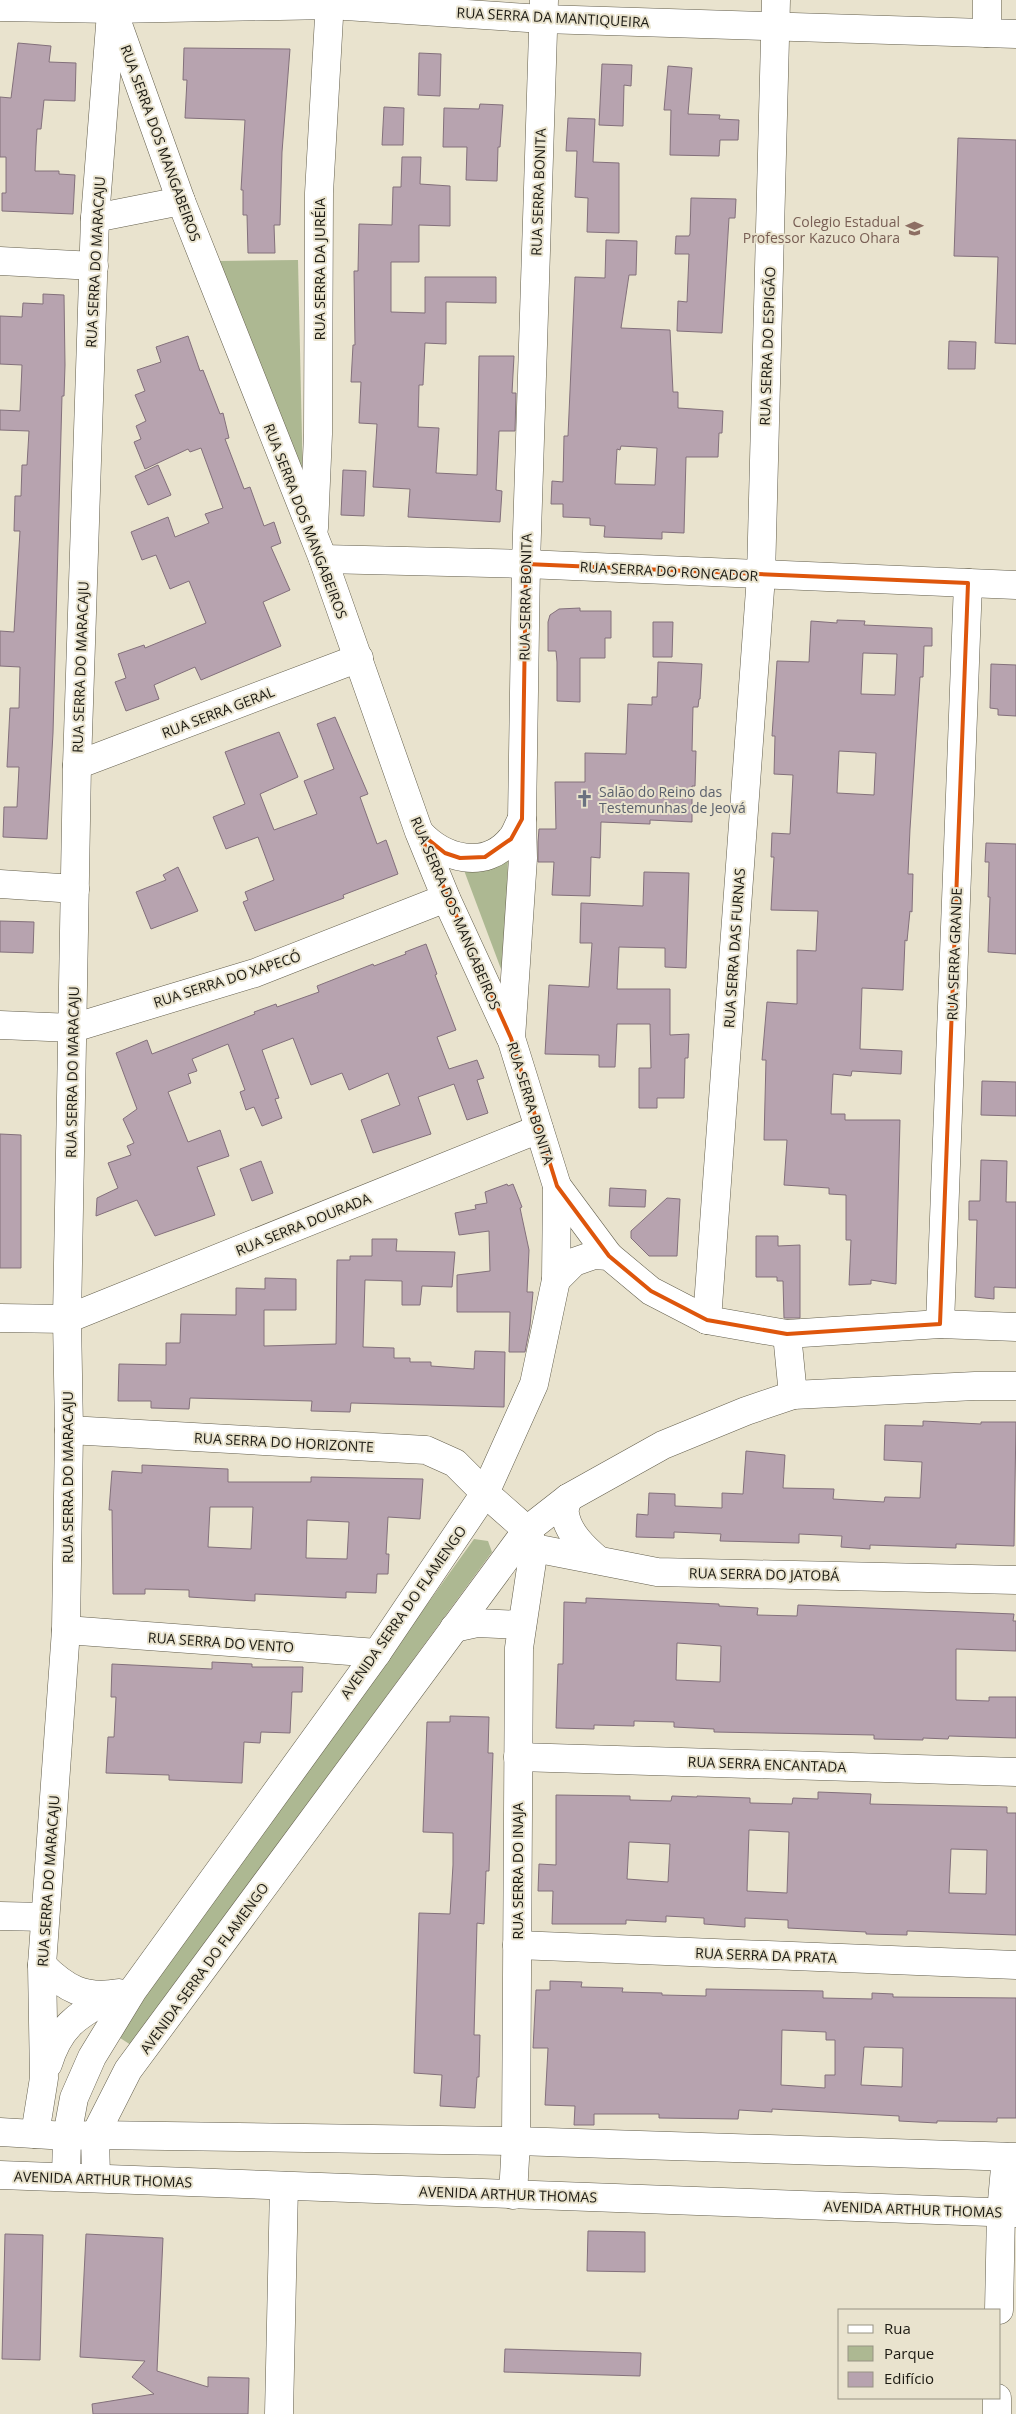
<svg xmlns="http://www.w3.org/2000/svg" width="1016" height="2414" viewBox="0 0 1016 2414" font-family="'Open Sans',sans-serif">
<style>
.green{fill:#adb892}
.building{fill:#b7a3af;stroke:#83707b;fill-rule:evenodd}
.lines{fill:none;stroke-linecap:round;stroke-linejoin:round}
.minor-casing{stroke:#635e4c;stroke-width:29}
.major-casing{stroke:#635e4c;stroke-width:29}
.minor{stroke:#fff;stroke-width:28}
.major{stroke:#fff;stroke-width:28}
.marked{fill:none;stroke:#de560c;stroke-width:4;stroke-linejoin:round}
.labels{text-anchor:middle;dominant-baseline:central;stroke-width:4;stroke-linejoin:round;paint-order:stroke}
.street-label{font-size:14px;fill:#1c1a13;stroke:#e9e3ce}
.education-label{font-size:14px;fill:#785e54;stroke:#e9e3ce;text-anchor:end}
.worship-label{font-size:14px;fill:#5b616d;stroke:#e9e3ce;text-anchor:start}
</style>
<rect width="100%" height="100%" fill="#e9e3ce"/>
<!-- green -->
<g class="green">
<polygon points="298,260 303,484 218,261"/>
<polygon points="508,858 504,977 462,865"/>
<polygon points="474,1539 488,1541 492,1552 131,2045 117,2036"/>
</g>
<!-- building -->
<g class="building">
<polygon points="18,43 51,46 49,62 76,63 75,101 44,100 41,129 37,129 36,146 35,171 59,171 59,174 75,175 73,214 2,211 2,193 6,193 6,157 0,157 0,97 11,98"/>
<polygon points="184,48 290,49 282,152 280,225 274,225 275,253 248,253 247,215 243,215 243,190 241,190 245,120 185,118 187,80 183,80"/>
<polygon points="419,53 441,54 440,96 418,95"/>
<polygon points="602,64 632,65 631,86 624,85 623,126 599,125"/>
<polygon points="668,66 692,68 688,114 720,115 719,119 739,120 738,140 720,140 719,156 670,155 671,110 664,110"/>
<polygon points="480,104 503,105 500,147 498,147 497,181 466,180 467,147 443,147 444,108 479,109"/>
<polygon points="384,107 404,108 403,145 382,145"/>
<polygon points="568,118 595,119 593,162 619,163 619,233 587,232 588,198 575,197 577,151 566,151"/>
<polygon points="958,138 1016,140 1016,344 995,343 998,257 954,256"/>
<polygon points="402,157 421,157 420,184 450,186 450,226 419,225 419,262 391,262 391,312 425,313 425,277 496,277 496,303 446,302 446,344 425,343 423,385 419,385 418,427 439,428 436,473 477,475 479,356 514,356 512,393 516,393 515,431 499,431 496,490 502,491 500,522 408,517 410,489 373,487 377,424 359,423 361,382 351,382 353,345 355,345 354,271 358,271 359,224 392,225 393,187 401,187"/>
<polygon points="691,198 736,199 735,218 729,218 722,333 677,331 678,301 687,302 689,254 675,254 676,236 689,236 690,234"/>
<path d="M606,240L637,241L636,275H629L621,328L670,330L673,392H678V408L723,411L722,433H719L718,457H686L684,533L662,532V539L604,537L605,526L590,525V518L563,517V504H551L552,481L563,482L564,436H568L575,277L605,278ZM621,446L657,448L655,485L615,484L617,449L620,450Z"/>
<polygon points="43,294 64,295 65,365 64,396 62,396 53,733 47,839 3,837 4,807 17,807 19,767 7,767 10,708 19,708 20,667 0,666 0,631 14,632 20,531 14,531 15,496 21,496 22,465 27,465 29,431 0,430 0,410 20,411 22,365 0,364 0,316 22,317 23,303 43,304"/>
<polygon points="188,336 200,371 203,370 220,414 223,413 229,438 225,439 244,489 250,487 264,526 274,522 281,543 271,547 290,590 263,602 281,646 201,680 195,667 154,685 159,699 126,711 115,682 126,678 118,654 144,645 145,648 206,623 189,581 170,589 156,555 142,560 131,532 168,517 175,537 209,523 205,514 223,508 201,448 190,452 188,449 145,469 134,442 141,439 136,426 146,421 135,395 145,391 137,370 161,362 156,347"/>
<polygon points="949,341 976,342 975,369 948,369"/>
<polygon points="158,465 171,495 148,505 135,476"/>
<polygon points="343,470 366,471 364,516 341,515"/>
<polygon points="580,608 580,611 611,611 611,638 605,638 605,658 580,658 580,702 557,701 557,662 556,651 548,651 548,622 550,615 559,609"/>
<path d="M837,620L865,621L864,625L932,628V646H924L923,677H920L910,829L908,874H913L912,912L910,911L907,941L905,940L903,990L862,988L860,1049L902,1051L901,1074L852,1071L851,1076L833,1074L831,1114H845V1120H900L896,1284L871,1280V1284L849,1285L851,1240H846V1195L829,1194V1188L784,1185L787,1140H764L766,1060H762L767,1002L797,1004V950L816,951L818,911L771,910L774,857H771L772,833L790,834L793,775L774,774L775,736H772L777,661L809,662L811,621L837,623ZM863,653L897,654L895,695L861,694ZM839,751L876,753L874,795L837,793Z"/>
<polygon points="653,622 673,622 672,657 653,657"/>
<polygon points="658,662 702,664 700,699 699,699 698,707 693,707 692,751 696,751 695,786 692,786 692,822 650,820 650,824 601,822 600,858 591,857 590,896 552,895 554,862 538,862 538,842 539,829 556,829 555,782 585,782 585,753 626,754 628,704 652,705 652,697 657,697"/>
<polygon points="991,664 1016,665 1016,716 998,715 998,709 990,708"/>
<polygon points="335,717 368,794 360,797 377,844 386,840 398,874 343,895 344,898 255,931 243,902 248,900 245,892 274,880 258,837 226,849 213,817 245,804 225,752 279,732 298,777 260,794 274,830 317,814 304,781 334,769 317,724"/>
<polygon points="986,843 1016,844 1016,954 988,952 990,897 988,897 989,862 985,862"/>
<polygon points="178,867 198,911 151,929 136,892 166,880 163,875"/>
<polygon points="644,872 689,873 686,968 665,967 665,948 619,947 617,989 670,989 670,1035 689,1034 688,1058 685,1058 684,1098 657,1098 657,1108 639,1108 639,1068 651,1068 650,1024 617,1024 615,1067 599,1067 599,1055 545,1054 549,985 589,987 592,943 580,943 581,903 643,906"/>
<polygon points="0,921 34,922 33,953 0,952"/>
<polygon points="426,944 437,974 435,975 456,1030 437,1037 449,1069 477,1060 484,1078 477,1080 488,1113 467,1120 454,1084 418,1097 431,1134 373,1153 361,1120 400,1105 388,1073 349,1090 342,1073 311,1085 293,1038 262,1050 279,1098 275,1099 282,1118 262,1126 254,1107 246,1110 240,1092 245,1090 228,1044 192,1059 197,1071 188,1074 191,1083 168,1092 188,1142 220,1130 229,1156 197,1167 215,1215 155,1236 137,1200 96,1216 97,1198 118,1188 108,1163 131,1155 127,1146 134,1143 123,1119 137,1109 116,1053 147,1040 152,1054 255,1014 254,1012 276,1004 277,1007 319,992 317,986 373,964 374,966 406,954 405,952"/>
<polygon points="982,1081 1016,1082 1016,1116 981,1115"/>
<polygon points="0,1134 21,1135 21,1268 0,1268"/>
<polygon points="981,1160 1007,1161 1006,1202 1016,1202 1016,1288 994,1287 994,1299 975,1297 977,1220 969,1220 969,1201 980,1201"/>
<polygon points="261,1161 273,1193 252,1201 240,1169"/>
<polygon points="507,1184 508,1186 513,1184 522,1207 520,1208 529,1250 527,1292 533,1292 530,1326 525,1352 509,1352 510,1312 457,1312 457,1275 490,1271 489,1231 459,1235 455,1213 476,1209 475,1205 487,1203 485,1192"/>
<polygon points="610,1188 646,1190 645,1207 609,1206"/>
<polygon points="667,1198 680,1199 677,1256 649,1256 631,1238 631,1231"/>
<polygon points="756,1236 778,1236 778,1246 800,1245 800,1318 784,1318 783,1281 777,1281 777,1277 756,1277"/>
<polygon points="372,1239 397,1239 396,1251 455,1252 452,1287 422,1286 420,1305 402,1305 402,1281 365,1280 363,1347 394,1348 394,1358 410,1358 410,1362 431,1362 431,1366 474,1369 475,1351 505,1352 504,1407 351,1403 350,1412 311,1411 312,1401 190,1398 189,1409 151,1408 151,1401 118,1401 119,1364 166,1365 166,1343 180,1343 181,1314 236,1315 236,1288 265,1289 265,1278 296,1279 296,1310 264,1310 264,1346 336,1344 337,1260 350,1260 350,1256 372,1256"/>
<polygon points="923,1421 981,1424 981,1422 1016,1422 1014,1546 956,1544 956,1548 870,1545 870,1549 841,1547 842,1536 799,1534 799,1543 720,1541 721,1534 674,1532 674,1538 636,1537 637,1514 648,1515 649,1493 675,1494 675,1506 722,1508 722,1493 743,1494 746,1451 785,1455 783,1488 834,1489 833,1499 884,1502 885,1497 920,1498 922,1462 884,1460 885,1425 923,1426"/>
<path d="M142,1465L228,1469V1482H311V1477L423,1479L420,1519L388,1517L386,1554H389L388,1574H377L376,1593L346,1592V1598L255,1594V1601L189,1597V1590L145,1589V1594H113L112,1510H109L112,1471L142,1473ZM210,1507H253L251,1549L208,1547ZM307,1520L349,1522L347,1559L306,1558Z"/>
<path d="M586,1598L719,1604V1606L758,1608L757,1615L797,1616L798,1605L1014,1614L1013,1621H1016V1651L956,1649V1700L989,1701V1697H1016V1738L949,1736L948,1739L923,1738V1740L874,1739V1735L714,1732V1729L674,1727V1722L634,1721V1726L594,1725V1729L556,1728L558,1664H563L564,1602L586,1603ZM677,1643L721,1646L720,1682L676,1680Z"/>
<polygon points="212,1662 252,1664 252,1667 303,1667 302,1692 292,1692 290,1733 261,1732 260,1743 244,1742 242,1783 169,1780 169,1775 106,1773 108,1737 114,1737 116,1697 111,1697 112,1664 212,1669"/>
<polygon points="450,1716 489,1717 488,1753 493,1753 489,1871 486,1871 484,1924 477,1923 474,2035 480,2035 479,2077 477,2077 475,2108 440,2106 442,2075 414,2073 419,1913 450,1914 453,1865 453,1833 423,1832 427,1722 450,1722"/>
<path d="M818,1792L871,1794L870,1804L1007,1807V1813H1016V1935L907,1931V1935L866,1934V1932L788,1928V1920L745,1918V1927L704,1924V1918L666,1916V1922L626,1920V1924H552L553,1891H538L539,1864L556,1865V1795L630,1796V1800L671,1801L672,1796L697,1797V1796L750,1798V1803L792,1804L793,1798L818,1799ZM749,1830L789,1832L787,1893L747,1891ZM629,1842L670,1844L668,1882L627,1879ZM951,1849L987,1850L986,1894L949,1893Z"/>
<path d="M550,1981L582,1982L581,1987L623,1988L622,1992L662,1993V1995L706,1996V1989L823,1991V1998L872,1999V1993L893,1994V1997L1016,1998V2118H997V2122L937,2121V2123L899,2121V2116L772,2109V2112L739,2110L738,2119L659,2118V2114H594V2125H574L575,2106L545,2105L548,2048H533L536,1990H550ZM782,2030L826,2032V2040H835V2075H825V2088L781,2085ZM864,2047L903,2048L902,2087L861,2085Z"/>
<polygon points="588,2231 645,2232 645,2272 587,2271"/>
<polygon points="5,2234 43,2235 40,2360 2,2359"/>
<polygon points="86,2234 163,2238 157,2371 208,2387 208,2377 249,2378 248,2414 93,2414 92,2404 154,2394 132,2377 145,2361 80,2357"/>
<polygon points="505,2349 641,2353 640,2376 504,2372"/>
</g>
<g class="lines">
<defs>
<g id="minor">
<polyline points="0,7 113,9 330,5 543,19 1016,34"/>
<polyline points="116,19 181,201 323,559 419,832 446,898 510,1037"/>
<polyline points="987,33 987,0"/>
<polyline points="95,218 181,201"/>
<polyline points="0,261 94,266"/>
<polyline points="314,528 318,434 319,193 330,0"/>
<polyline points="323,559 526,564 1016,585"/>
<polyline points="77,765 359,658"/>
<path d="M420,833C443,858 485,871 511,839C516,834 518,825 522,819"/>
<polyline points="0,884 75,889"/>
<polyline points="0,1025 73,1028 255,973 446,898"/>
<polyline points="557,1186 609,1256"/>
<polyline points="556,1280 574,1262 594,1255 609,1256 651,1291 707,1320 787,1334 940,1324 1016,1327"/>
<polyline points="0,1318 67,1319 539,1129"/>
<polyline points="707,1320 761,576 776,0"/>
<polyline points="940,1324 968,583"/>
<polyline points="787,1334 793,1395"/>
<polyline points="69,1430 426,1450 455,1463 485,1493 527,1530 534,1548 657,1572 1016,1580"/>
<path d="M568,1498C567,1502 564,1509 565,1514C568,1533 584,1548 598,1560"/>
<polyline points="454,1628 477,1623 522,1625"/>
<polyline points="66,1630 377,1653"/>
<polyline points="518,1757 1016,1772"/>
<polyline points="0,1916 45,1917"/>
<polyline points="517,1945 1016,1965"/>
<path d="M42,1965C66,1989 84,1999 119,1993"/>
<path d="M48,2064C61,2022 80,2015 115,1994"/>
<polyline points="35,2134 44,2078 42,1965 66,1630 69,1430 67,1319 77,765 95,218 112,0"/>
<polyline points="66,2177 67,2136 74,2098 92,2057 133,1990 377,1653 485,1493 534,1384 556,1280 557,1186 511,1038 523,858 522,819 526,564 544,0"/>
<polyline points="96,2178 95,2135 128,2070 527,1530 568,1498 663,1445 746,1411 793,1395 975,1386 1016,1386"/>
<polyline points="513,2195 516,2141 519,1648 534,1548"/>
<polyline points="999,2310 1001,2212 1006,2157"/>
<polyline points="279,2414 284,2186"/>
<polyline points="997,2414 997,2398"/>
</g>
<g id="major">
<polyline points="0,2132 67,2136 95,2135 516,2141 1016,2157"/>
<polyline points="0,2175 1016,2213"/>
</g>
</defs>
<!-- minor casing -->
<use href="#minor" class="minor-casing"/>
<!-- major casing -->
<use href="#major" class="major-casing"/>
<!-- minor -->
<use href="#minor" class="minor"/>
<!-- major -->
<use href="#major" class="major"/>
</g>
<!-- marked area -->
<path class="marked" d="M526,564L968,583L940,1324L787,1334L707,1320L651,1291L609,1256L557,1186L511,1038L419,832L445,853L460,858L485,857L511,839L522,819Z"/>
<!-- icons -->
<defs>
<symbol id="school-bare" viewBox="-9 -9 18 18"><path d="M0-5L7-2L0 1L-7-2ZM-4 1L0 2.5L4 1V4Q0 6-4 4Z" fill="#8d6e63" stroke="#e9e3ce" stroke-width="2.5" paint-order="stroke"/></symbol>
<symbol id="church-bare" viewBox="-9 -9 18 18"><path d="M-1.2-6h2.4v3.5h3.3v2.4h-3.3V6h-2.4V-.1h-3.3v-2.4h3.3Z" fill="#6b7280" stroke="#e9e3ce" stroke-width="2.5" paint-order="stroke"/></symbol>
</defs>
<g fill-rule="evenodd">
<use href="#school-bare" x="902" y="216" width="25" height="25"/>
<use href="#church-bare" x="572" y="786" width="25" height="25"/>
</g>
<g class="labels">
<!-- street labels -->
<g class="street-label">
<text transform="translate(553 17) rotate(3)">RUA SERRA DA MANTIQUEIRA</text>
<text transform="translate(161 143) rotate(70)">RUA SERRA DOS MANGABEIROS</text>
<text transform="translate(538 192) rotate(-88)">RUA SERRA BONITA</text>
<text transform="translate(95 262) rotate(-87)">RUA SERRA DO MARACAJU</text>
<text transform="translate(319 269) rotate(-90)">RUA SERRA DA JURÉIA</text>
<text transform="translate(767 346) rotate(-88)">RUA SERRA DO ESPIGÃO</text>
<text transform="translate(306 521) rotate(69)">RUA SERRA DOS MANGABEIROS</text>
<text transform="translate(669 571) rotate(3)">RUA SERRA DO RONCADOR</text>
<text transform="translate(525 597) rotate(-89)">RUA SERRA BONITA</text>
<text transform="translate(80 667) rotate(-88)">RUA SERRA DO MARACAJU</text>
<text transform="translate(218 712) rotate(-21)">RUA SERRA GERAL</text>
<text transform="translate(456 913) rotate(67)">RUA SERRA DOS MANGABEIROS</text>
<text transform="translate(734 948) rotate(-86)">RUA SERRA DAS FURNAS</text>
<text transform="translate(954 954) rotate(-88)">RUA SERRA GRANDE</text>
<text transform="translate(227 979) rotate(-18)">RUA SERRA DO XAPECÓ</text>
<text transform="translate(72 1072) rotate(-89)">RUA SERRA DO MARACAJU</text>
<text transform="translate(531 1103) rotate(73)">RUA SERRA BONITA</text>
<text transform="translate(303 1224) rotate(-22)">RUA SERRA DOURADA</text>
<text transform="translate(284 1442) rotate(3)">RUA SERRA DO HORIZONTE</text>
<text transform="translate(67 1477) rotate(-90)">RUA SERRA DO MARACAJU</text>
<text transform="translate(764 1574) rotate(1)">RUA SERRA DO JATOBÁ</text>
<text transform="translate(403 1612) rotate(-55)">AVENIDA SERRA DO FLAMENGO</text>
<text transform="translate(221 1642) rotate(4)">RUA SERRA DO VENTO</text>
<text transform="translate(767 1764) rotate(2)">RUA SERRA ENCANTADA</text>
<text transform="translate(517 1871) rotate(-90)">RUA SERRA DO INAJA</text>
<text transform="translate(48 1881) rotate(-86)">RUA SERRA DO MARACAJU</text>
<text transform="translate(766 1955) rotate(2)">RUA SERRA DA PRATA</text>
<text transform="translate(204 1968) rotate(-54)">AVENIDA SERRA DO FLAMENGO</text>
<text transform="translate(103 2179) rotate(2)">AVENIDA ARTHUR THOMAS</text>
<text transform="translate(508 2194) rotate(2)">AVENIDA ARTHUR THOMAS</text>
<text transform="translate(913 2209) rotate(2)">AVENIDA ARTHUR THOMAS</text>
</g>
<!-- education labels -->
<g class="education-label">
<text x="900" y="221">Colegio Estadual<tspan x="900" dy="16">Professor Kazuco Ohara</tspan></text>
</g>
<!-- worship labels -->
<g class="worship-label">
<text x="599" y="791">Salão do Reino das<tspan x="599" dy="16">Testemunhas de Jeová</tspan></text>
</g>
</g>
<!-- legend -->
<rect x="838" y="2309" width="162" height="90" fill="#e9e3ce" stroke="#979383"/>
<rect x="848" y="2325" width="25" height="8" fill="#ffffff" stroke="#979383"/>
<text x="884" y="2334" font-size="15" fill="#1c1a13">Rua</text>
<rect x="848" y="2346" width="25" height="15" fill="#adb892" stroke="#979383"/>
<text x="884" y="2359" font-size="15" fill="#1c1a13">Parque</text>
<rect x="848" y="2372" width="25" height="15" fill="#b7a3af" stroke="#979383"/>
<text x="884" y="2384" font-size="15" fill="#1c1a13">Edifício</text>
</svg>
